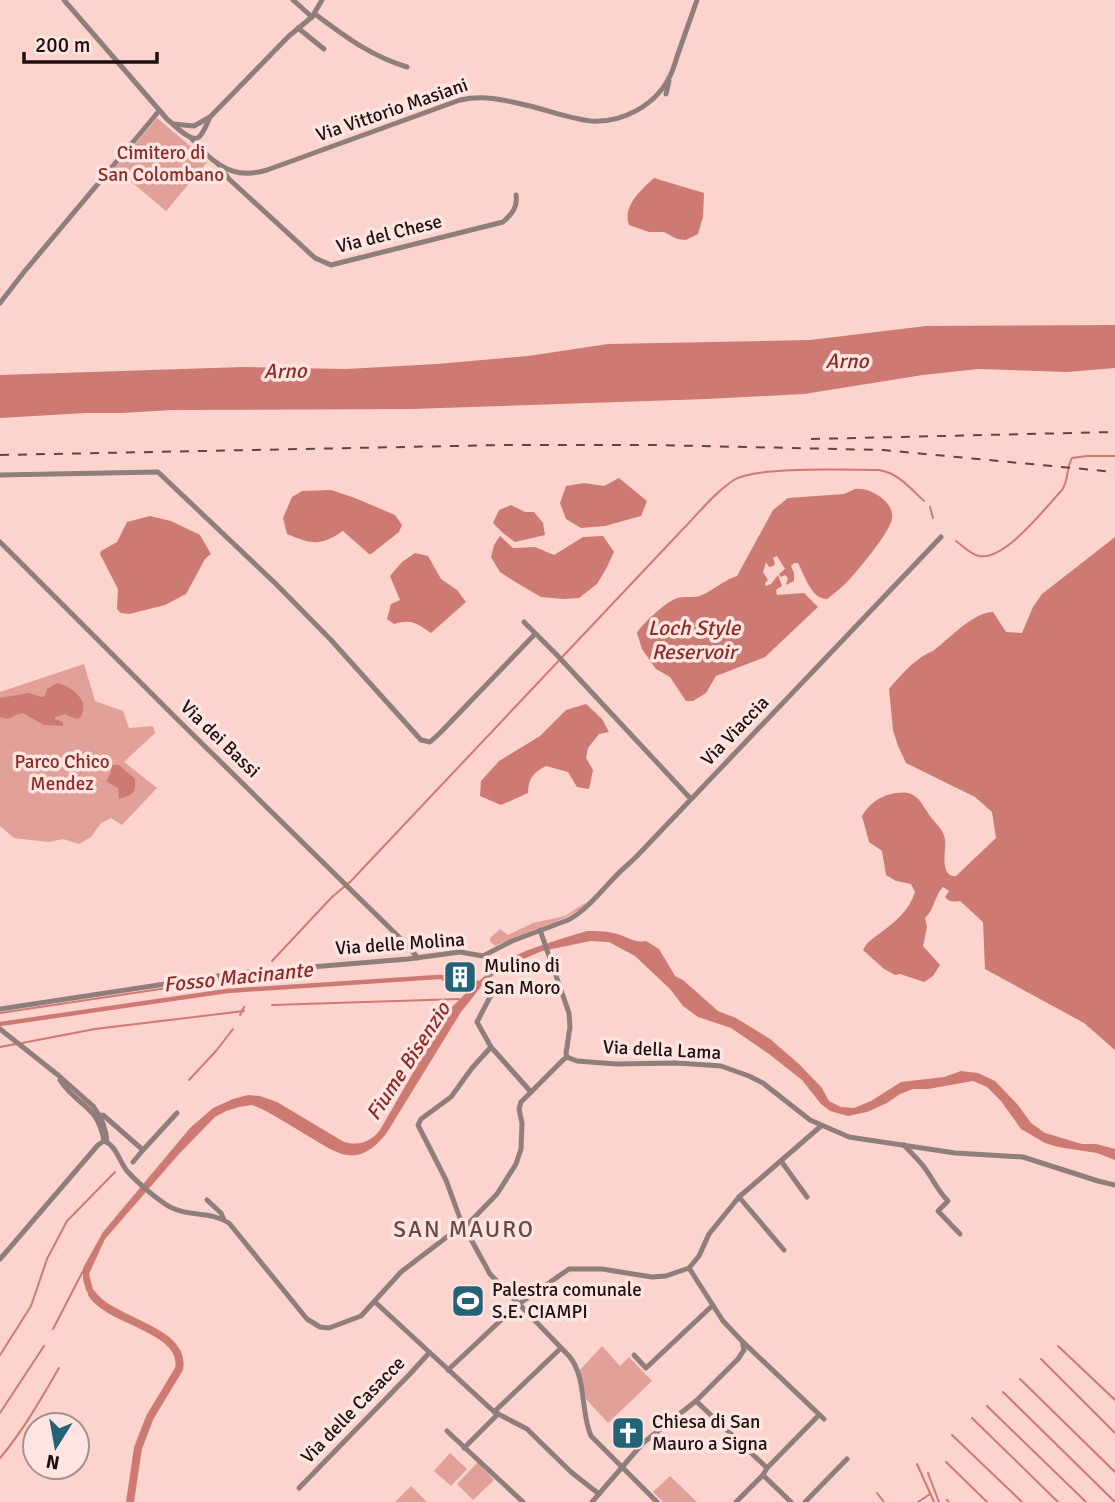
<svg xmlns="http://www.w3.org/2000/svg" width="1115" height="1502" viewBox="0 0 1115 1502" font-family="Signika,sans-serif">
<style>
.green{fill:#e1a098}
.water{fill:#cd7b72}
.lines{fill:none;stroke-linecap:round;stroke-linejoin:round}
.stream{stroke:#cd7b72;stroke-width:2}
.canal{stroke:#cd7b72;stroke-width:4.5}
.river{stroke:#cd7b72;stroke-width:8}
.minor{stroke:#907e7c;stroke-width:5}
.rail{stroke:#5d4744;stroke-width:2;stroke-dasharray:9 9;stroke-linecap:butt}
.labels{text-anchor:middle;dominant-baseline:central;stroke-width:7;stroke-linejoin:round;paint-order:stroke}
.street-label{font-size:19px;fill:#1e100e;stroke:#fee5e1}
.park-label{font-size:19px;fill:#8c2a25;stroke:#fee5e1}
.poi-label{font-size:19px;fill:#1e100e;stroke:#fee5e1;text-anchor:start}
.water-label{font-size:21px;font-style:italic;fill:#8d2c27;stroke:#fee5e1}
.quarter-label{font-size:23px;letter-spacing:2px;fill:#694743;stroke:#fee5e1}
</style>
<rect width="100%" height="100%" fill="#fdd3cd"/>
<!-- green -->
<g class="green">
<polygon points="157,118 208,161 166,211 115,168"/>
<polygon points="84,664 95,701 123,711 129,728 153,726 155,733 124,762 157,788 122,825 111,818 101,823 91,837 79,844 63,839 49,842 14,838 0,826 0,692"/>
<path d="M585,903L586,905C567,919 548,924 526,933C515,937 505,942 495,946L490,941V938L500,929L508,935L533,923L565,916Z"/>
<polygon points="602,1346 620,1366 629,1357 652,1381 608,1423 586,1399 580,1370"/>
<polygon points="450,1453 467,1469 451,1486 434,1471"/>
<polygon points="478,1462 494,1480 473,1500 457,1484"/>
<polygon points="670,1476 697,1502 663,1502 653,1492"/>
<polygon points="411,1486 427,1502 395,1502"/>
</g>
<!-- water -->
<g class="water">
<path d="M654,178L704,193L703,217L698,234L686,240L677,239L664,232H649L629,225C622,206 642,189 654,178Z"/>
<polygon points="1115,325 1115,368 1067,372 978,369 923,375 804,394 707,399 411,409 172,410 122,413 86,413 0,418 0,375 243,367 346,369 437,364 528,356 608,344 810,340 926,326"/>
<polygon points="619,478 647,501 641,516 605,526 581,528 566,519 560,503 566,486 584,483 604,486"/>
<path d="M855,489C866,488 876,493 884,500C890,505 893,512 892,519C890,532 854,576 844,585C839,590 833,594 827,599C811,599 805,576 798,563H794L791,566L794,573V581L786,585L788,578L785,575L781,577L779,574L785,569L777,556L773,558L775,564L773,566L769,567L766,562L763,572L768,580L765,583L766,586L771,584L778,575L782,586L776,590L777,595L804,593L818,607L765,657L716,676L706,693L693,701H686L670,677L656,669L642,649L637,633C642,624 665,603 675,599C683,595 694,599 702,595C715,589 724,580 737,576L773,510L788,498L844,494Z"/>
<path d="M331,490L355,498L395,515L402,525L399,532L371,554H369L343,531C319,547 312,544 287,534L283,518L292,497L302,491Z"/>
<polygon points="511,505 525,512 534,512 543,523 545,535 515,542 504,534 493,523 499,510"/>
<polygon points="150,516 171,521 200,535 211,554 205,559 186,594 165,605 129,614 121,613 117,609 118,589 100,554 101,551 117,542 127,522"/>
<polygon points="500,536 513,548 535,547 554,555 583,537 603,536 614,552 606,569 597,584 579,598 563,599 541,597 517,583 500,572 491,557 494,545"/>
<path d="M1115,537V1050L1084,1023L985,969L983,922L960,901C953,902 949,902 945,897L949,891L943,887C934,896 935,909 925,918L927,927L923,946L940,965L933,976L924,982L900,974L895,975L884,969L863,950C867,942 872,939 879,934C895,922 909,911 915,892L911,884L896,881L886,875L882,851L869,842L862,816C868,806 876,799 887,795C914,788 917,796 930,816C936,824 943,829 945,839C946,849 942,863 947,872C950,876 952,876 956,876L996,838L992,812L975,797L906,763L898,746L893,730L889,689C902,674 915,658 933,651C949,639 973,612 993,612L1006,632L1022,633L1033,607L1042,594Z"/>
<path d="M415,553L428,556L441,579L457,590L466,602L431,633C416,623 412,619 394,624L387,619L391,604L400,600L390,576L402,562Z"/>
<path d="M57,683C73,687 91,701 80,718L76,719L65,714L55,717V719L63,722V726L44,725L23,713C13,714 11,722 0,717V698L29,693L41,697L45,696L47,689Z"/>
<path d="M586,704L602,719L609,732L599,734L588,748L586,758L593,770L589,789L577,787L568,772L546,766C534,772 528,778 528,793L501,805L480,796L481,781L499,761L540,736L566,710Z"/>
<path d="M112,765H119L135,779C136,794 132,795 119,799L118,788L106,781L110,775Z"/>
<path d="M587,931C598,931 607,931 617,934C628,937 634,943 646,941L659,949L675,976L683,980L718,1011L736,1018L770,1039L799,1064L822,1088L829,1101L841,1107L854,1108L871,1101L901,1082L944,1077L961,1071L978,1073L995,1081L1018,1105L1031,1123L1045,1133L1082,1144H1096L1115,1149V1160L1097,1153L1058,1147L1045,1143L1021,1129L1001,1101L987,1087L973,1081L928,1089H913L900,1094L887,1103L867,1112L848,1116L830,1111L821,1104L802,1080L769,1054L731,1028L698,1017L683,1006L670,989L635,956L609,942L591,941L542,951L510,965L497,972L484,983L461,1012L386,1134C357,1169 340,1155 308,1136C293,1127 279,1118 264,1110L252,1105L239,1107L226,1111L215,1117L179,1154L105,1239L89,1274L94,1293L100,1300L94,1303L86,1290L83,1279V1268L103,1232L190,1128L213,1108L233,1099L248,1095L260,1096L277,1102L344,1142C360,1146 370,1142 380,1130L449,1010C466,993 483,975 504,962C526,948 562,939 587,931Z"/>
</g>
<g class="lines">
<!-- stream -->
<g class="stream">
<polyline points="930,507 933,518"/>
<path d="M956,541C963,546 970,554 979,556C1005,561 1045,508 1062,490C1069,480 1066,468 1072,458L1087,456H1115"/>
<path d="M272,961L332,897L351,881L683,529C699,513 715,492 734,480C756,466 848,470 879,470C898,473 910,488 924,501"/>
<polyline points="272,1005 459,999"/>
<polyline points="0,1013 234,978"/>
<polyline points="240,1015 244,1007"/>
<polyline points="22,1043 95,1029 244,1011"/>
<polyline points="0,1047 16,1044"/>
<polyline points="189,1080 216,1051 233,1029"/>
<polyline points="53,1329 83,1271"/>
<polyline points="1058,1346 1115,1400"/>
<polyline points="0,1355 31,1306 47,1259 67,1221 115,1172"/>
<polyline points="1041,1359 1115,1433"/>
<polyline points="1020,1379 1115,1472"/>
<polyline points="1003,1392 1115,1502"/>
<polyline points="987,1406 1086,1502"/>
<polyline points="0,1413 44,1346"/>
<polyline points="972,1418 1058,1502"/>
<polyline points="952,1435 1022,1502"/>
<path d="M0,1458C23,1431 41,1399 59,1368"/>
<polyline points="946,1462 987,1502"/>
<polyline points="917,1464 934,1502"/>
<polyline points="928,1473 939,1502"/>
<polyline points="877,1493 884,1502"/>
<polyline points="947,1500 949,1502"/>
<polyline points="918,1502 930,1494"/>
</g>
<!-- canal -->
<polyline class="canal" points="0,1024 227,991 438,977 442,977 449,983 478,983"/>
<!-- river -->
<path class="river" d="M92,1294C110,1322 187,1329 179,1369L150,1417L138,1448L130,1502"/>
<!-- minor -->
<g class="minor">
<path d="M64,0L167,119C173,124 192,144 199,137C204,133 207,123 210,117"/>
<polyline points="293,0 312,17"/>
<path d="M315,14C345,36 370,56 407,67"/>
<polyline points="298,28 324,49"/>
<polyline points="666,94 669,81"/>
<polyline points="174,124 194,126 210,117 289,36 312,17 322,0"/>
<path d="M192,139C197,143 200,147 204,152C223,171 241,178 267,170L460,100C486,94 508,101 534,107C552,112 572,119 591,121C623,123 656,105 670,76C674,68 676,59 679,51C685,34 691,17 697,0"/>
<path d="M219,165L229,179L315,258L331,265L503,222C512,214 518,207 516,195"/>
<polyline points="0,303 24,272 159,111"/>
<polyline points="0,475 158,472 276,584 331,640 421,740 430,742 440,733 535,634"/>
<polyline points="0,542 178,720 401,939 418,958"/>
<polyline points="524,622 555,653 691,799"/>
<polyline points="540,930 569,1013 570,1027 566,1053 567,1057"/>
<polyline points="501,987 490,997 477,1022 491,1047 531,1092"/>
<path d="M0,1009L238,973L408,959L460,952L483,956L512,941L568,920C587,910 600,892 615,877C621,870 629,864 636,857L941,537"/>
<path d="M0,1029L58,1075L93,1106C101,1116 106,1129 107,1142"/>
<path d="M491,1047L472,1068L451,1097L421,1119L418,1125L446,1180L461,1221L490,1274L569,1356C587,1377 580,1411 591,1436L657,1502"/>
<polyline points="567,1057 577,1061 616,1064 678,1063 721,1066 749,1076 763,1083 810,1120 849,1137 955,1153 1023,1157 1098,1181 1115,1185"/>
<path d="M60,1080C76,1106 98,1104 104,1141"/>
<polyline points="98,1118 103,1115 143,1150 133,1162"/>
<path d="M104,1141C116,1145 119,1161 127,1171C138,1183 152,1195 165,1204C185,1218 209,1210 229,1223L307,1319L320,1327L329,1328L361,1316L401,1272L448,1236L468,1224L497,1194L516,1164L521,1149L522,1123L519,1109L521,1102L563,1060L567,1057"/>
<path d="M904,1145C910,1152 918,1159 924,1167C933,1179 938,1191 948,1201L938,1211L960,1234"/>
<polyline points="143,1150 177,1113"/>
<polyline points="781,1161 807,1197"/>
<polyline points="739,1197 784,1250"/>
<polyline points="207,1200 221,1213 224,1220"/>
<polyline points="0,1259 98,1145 104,1141"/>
<polyline points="375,1302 491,1409 500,1415 527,1429 571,1472 599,1494"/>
<polyline points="743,1342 824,1419"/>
<polyline points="634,1355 646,1368 713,1305"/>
<polyline points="448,1370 516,1306 569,1269 602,1269 652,1277 666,1276 689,1268 699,1256 709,1234 739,1197 821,1126"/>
<polyline points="696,1401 767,1468 763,1475 736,1502"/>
<polyline points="494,1412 561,1348"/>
<polyline points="447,1431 523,1502"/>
<polyline points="464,1448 498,1414"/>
<polyline points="767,1468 819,1415"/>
<polyline points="763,1475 791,1502"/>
<polyline points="299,1488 409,1375 429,1353"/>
<polyline points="592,1502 643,1443 696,1401 738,1359 744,1350 742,1341 723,1321 689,1268"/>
<polyline points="805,1502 847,1459"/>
</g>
<!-- rail -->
<g class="rail">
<polyline points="811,439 1115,432"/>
<polyline points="0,455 503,445 654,445 883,450 1115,472"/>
</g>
</g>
<!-- icons -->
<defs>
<symbol id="building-square" viewBox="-11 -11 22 22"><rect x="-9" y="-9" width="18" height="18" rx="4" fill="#226377" stroke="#fee5e1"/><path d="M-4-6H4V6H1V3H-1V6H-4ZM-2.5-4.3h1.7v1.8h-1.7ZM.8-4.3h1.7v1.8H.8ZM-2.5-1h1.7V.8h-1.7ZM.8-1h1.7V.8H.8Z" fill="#fff"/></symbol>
<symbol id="stadium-square" viewBox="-11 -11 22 22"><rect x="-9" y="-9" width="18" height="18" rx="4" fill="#226377" stroke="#fee5e1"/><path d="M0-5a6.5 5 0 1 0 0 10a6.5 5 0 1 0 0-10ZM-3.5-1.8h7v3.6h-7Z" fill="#fff"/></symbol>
<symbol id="church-square" viewBox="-11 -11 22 22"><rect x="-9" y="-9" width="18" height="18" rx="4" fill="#226377" stroke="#fee5e1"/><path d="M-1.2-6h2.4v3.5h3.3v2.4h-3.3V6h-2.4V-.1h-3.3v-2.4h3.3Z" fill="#fff"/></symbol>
</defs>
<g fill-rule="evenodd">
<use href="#building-square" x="441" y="958" width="38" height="38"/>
<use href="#stadium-square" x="449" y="1282" width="38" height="38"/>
<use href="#church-square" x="609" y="1414" width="38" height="38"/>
</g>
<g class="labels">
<!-- street labels -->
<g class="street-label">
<text transform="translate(392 110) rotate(-19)">Via Vittorio Masiani</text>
<text transform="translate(389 234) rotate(-14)">Via del Chese</text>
<text transform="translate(735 731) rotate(-46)">Via Viaccia</text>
<text transform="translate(220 739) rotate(44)">Via dei Bassi</text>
<text transform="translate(400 944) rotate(-4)">Via delle Molina</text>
<text transform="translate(662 1050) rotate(3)">Via della Lama</text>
<text transform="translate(353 1410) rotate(-46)">Via delle Casacce</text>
</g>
<!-- park labels -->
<g class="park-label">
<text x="161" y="153">Cimitero di<tspan x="161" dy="22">San Colombano</tspan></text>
<text x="62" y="762">Parco Chico<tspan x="62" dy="22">Mendez</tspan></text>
</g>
<!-- poi labels -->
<g class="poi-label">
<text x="484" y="966">Mulino di<tspan x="484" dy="22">San Moro</tspan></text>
<text x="492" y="1290">Palestra comunale<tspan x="492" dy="22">S.E. CIAMPI</tspan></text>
<text x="652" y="1422">Chiesa di San<tspan x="652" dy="22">Mauro a Signa</tspan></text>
</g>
<!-- water labels -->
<g class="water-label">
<text x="847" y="361">Arno</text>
<text transform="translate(285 371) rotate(-1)">Arno</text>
<text x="694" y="628">Loch Style<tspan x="694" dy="24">Reservoir</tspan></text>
<text transform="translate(238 977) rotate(-6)">Fosso Macinante</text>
<text transform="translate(408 1061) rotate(-57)">Fiume Bisenzio</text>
</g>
<!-- quarter labels -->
<g class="quarter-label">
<text x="464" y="1229">SAN MAURO</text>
</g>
</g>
<!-- north arrow -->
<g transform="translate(56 1446) rotate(191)"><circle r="33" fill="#fee5e1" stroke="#a4908d" stroke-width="2"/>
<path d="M0-5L12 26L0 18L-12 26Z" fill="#226377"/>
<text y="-10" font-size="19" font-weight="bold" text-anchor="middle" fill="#1e100e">N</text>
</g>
<!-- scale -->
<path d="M24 52v10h133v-10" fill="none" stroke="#1e100e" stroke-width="3.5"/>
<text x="35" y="52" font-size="21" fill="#1e100e" stroke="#fee5e1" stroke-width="5" paint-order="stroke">200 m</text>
</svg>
